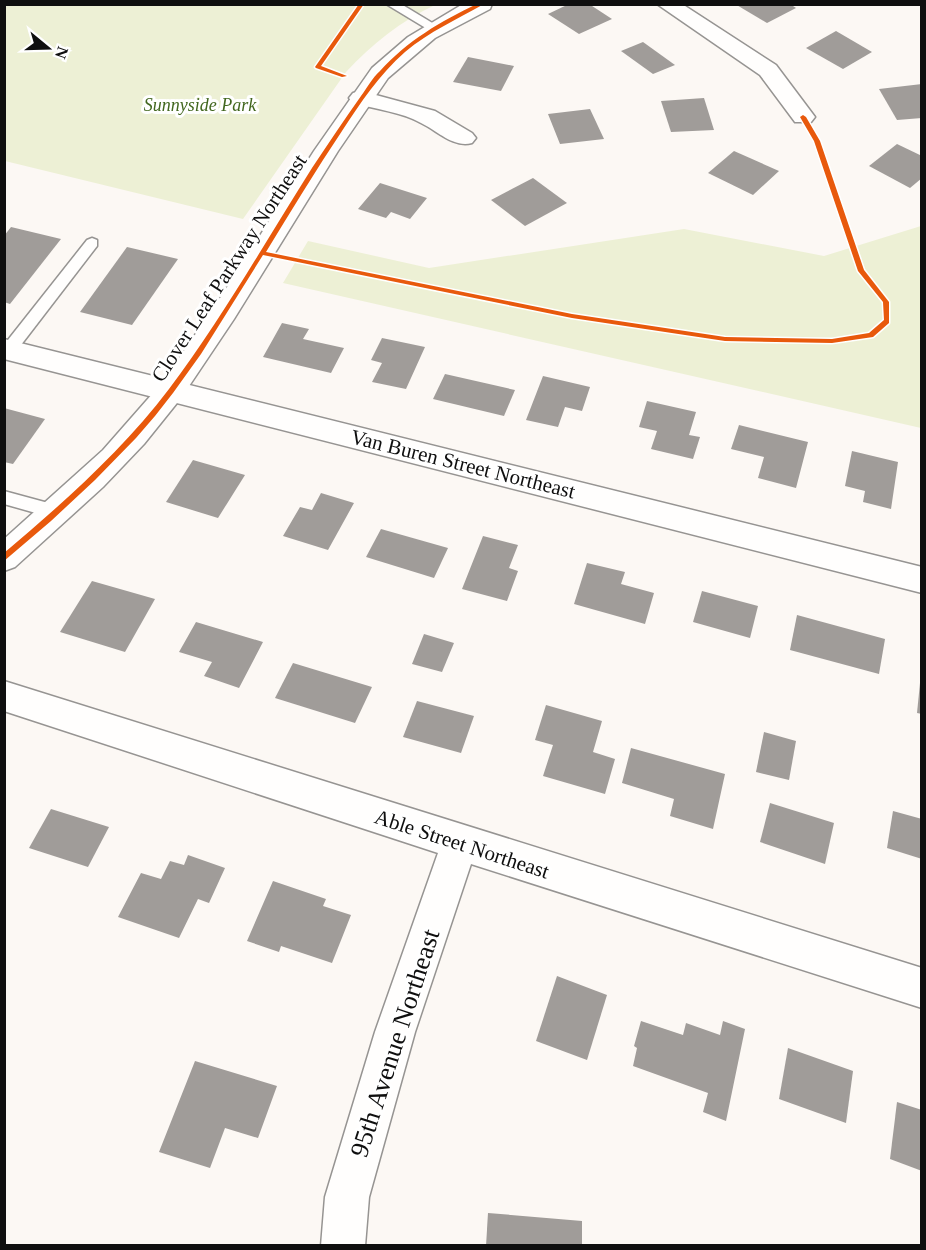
<svg xmlns="http://www.w3.org/2000/svg" width="926" height="1250" viewBox="0 0 926 1250" font-family="Georgia,serif">
<style>
.green{fill:#edf0d5}
.building{fill:#a09c99}
.lines{fill:none;stroke-linecap:round;stroke-linejoin:round}
.service-casing{stroke:#969492;stroke-width:3}
.minor-casing{stroke:#969492;stroke-width:3}
.tertiary-casing{stroke:#969492;stroke-width:3}
.service{fill:#fffefd;fill-rule:evenodd}
.minor{fill:#fffefd;fill-rule:evenodd}
.tertiary{fill:#fffefd;fill-rule:evenodd}
.cycleway-casing{stroke:#fff;stroke-width:3}
.cycleway{fill:#e8590c;fill-rule:evenodd}
.labels{text-anchor:middle;dominant-baseline:central;stroke-width:6;stroke-linejoin:round;paint-order:stroke}
.far-park-label{font-size:18px;font-style:italic;fill:#42671f;stroke:#fff}
.street-label{font-size:21px;fill:#0f0f0f;stroke:#fff}
.near-street-label{font-size:26px;fill:#0f0f0f;stroke:#fff}
</style>
<rect width="100%" height="100%" fill="#fcf8f4"/>
<!-- green -->
<g class="green">
<path d="M5,5H435C401,21 372,44 346,72L243,219L5,161Z"/>
<polygon points="921,226 921,428 283,283 308,241 429,268 684,229 824,256"/>
</g>
<!-- building -->
<g class="building">
<polygon points="569,4 589,4 612,19 579,34 548,14"/>
<polygon points="735,4 790,4 796,8 767,23"/>
<polygon points="836,31 872,52 843,69 806,48"/>
<polygon points="643,42 675,65 653,74 621,51"/>
<polygon points="468,57 514,66 501,91 453,82"/>
<polygon points="922,84 922,118 897,120 879,89"/>
<polygon points="704,98 714,130 671,132 661,101"/>
<polygon points="590,109 604,139 560,144 548,114"/>
<polygon points="897,144 922,156 922,178 910,188 869,166"/>
<polygon points="734,151 779,171 753,195 708,173"/>
<polygon points="533,178 567,203 525,226 491,200"/>
<polygon points="380,183 427,198 410,219 391,212 386,218 358,209"/>
<polygon points="11,227 61,239 10,304 4,302 4,236"/>
<polygon points="127,247 178,259 132,325 80,312"/>
<polygon points="282,323 309,329 303,339 344,348 331,373 263,357"/>
<polygon points="382,338 425,347 406,389 372,382 382,363 371,360"/>
<polygon points="445,374 515,390 504,416 433,399"/>
<polygon points="543,376 590,387 582,411 565,407 558,427 526,420"/>
<polygon points="647,401 696,412 689,435 700,437 693,459 651,449 657,431 639,427"/>
<polygon points="4,408 45,419 13,464 4,462"/>
<polygon points="739,425 808,442 796,488 758,478 764,457 731,449"/>
<polygon points="852,451 898,462 891,509 863,502 865,491 845,486"/>
<polygon points="193,460 245,475 218,518 166,502"/>
<polygon points="321,493 354,503 328,550 283,536 300,507 312,510"/>
<polygon points="381,529 448,548 434,578 366,557"/>
<polygon points="483,536 518,545 509,568 518,571 507,601 462,589"/>
<polygon points="587,563 625,572 621,584 654,593 645,624 574,604"/>
<polygon points="92,581 155,599 125,652 60,632"/>
<polygon points="702,591 758,606 750,638 693,622"/>
<polygon points="797,615 885,639 879,674 790,650"/>
<polygon points="196,622 263,642 239,688 204,676 212,662 179,652"/>
<polygon points="424,634 454,643 442,672 412,664"/>
<polygon points="293,663 372,687 355,723 275,698"/>
<polygon points="920,683 922,683 922,714 917,713"/>
<polygon points="417,701 474,716 461,753 403,737"/>
<polygon points="546,705 602,721 593,752 615,759 605,794 543,776 553,745 535,740"/>
<polygon points="764,732 796,741 789,780 756,772"/>
<polygon points="631,748 725,774 713,829 670,816 674,799 622,783"/>
<polygon points="770,803 834,823 825,864 760,842"/>
<polygon points="51,809 109,827 88,867 29,848"/>
<polygon points="893,811 922,819 922,859 887,848"/>
<polygon points="188,855 225,868 209,903 198,899 179,938 118,917 141,873 161,879 170,861 184,865"/>
<polygon points="273,881 326,899 323,906 351,915 332,963 281,946 279,952 247,941"/>
<polygon points="557,976 607,995 587,1060 536,1041"/>
<polygon points="641,1021 683,1035 686,1023 720,1035 723,1021 745,1029 726,1121 703,1112 708,1093 633,1066 637,1048 634,1046"/>
<polygon points="788,1048 853,1071 846,1123 779,1099"/>
<polygon points="195,1061 277,1086 258,1138 225,1128 210,1168 159,1152"/>
<polygon points="897,1102 922,1110 922,1171 890,1159"/>
<polygon points="488,1213 582,1221 582,1246 486,1246"/>
</g>
<g class="lines">
<defs>
<g id="service">
<polygon points="386,4 401,4 439,27 429,30"/>
<polygon points="92,238 97,240 97,246 14,354 4,354 4,345 87,240"/>
<polygon points="4,491 63,507 65,512 63,517 57,519 4,504"/>
</g>
<g id="minor">
<polygon points="657,4 682,4 776,65 815,117 811,122 795,122 760,75"/>
<path d="M361,91L435,111L472,133L476,138L472,143C453,148 438,131 421,123C402,112 374,109 353,103L349,98L353,93Z"/>
<polygon points="4,339 922,567 922,593 4,359"/>
<polygon points="4,681 922,968 922,1008 471,864 415,1032 369,1197 365,1246 321,1246 325,1197 375,1032 438,853 4,711"/>
</g>
<polygon id="tertiary" points="463,4 492,4 490,9 435,38 388,78 338,151 234,319 181,398 144,444 103,487 15,567 4,571 4,539 103,450 161,384 215,306 314,151 372,68 408,37"/>
</defs>
<!-- service casing -->
<use href="#service" class="service-casing"/>
<!-- minor casing -->
<use href="#minor" class="minor-casing"/>
<!-- tertiary casing -->
<use href="#tertiary" class="tertiary-casing"/>
<!-- service -->
<use href="#service" class="service"/>
<!-- minor -->
<use href="#minor" class="minor"/>
<!-- tertiary -->
<use href="#tertiary" class="tertiary"/>
<defs>
<g id="cycleway">
<polygon points="359,4 364,4 321,66 347,76 342,77 316,68 315,67"/>
<path d="M477,4H484C456,20 430,31 405,52C379,75 361,102 342,131C316,170 291,211 266,252L572,314L725,337L832,339L869,333L884,320L883,302L858,271L814,141L800,117L803,115L806,117L820,141L864,270L889,302V323L873,337L832,343L725,341L572,318L263,255L201,354L173,393L155,416L136,438L95,480L51,521L4,561V553C63,503 122,451 169,389C222,319 265,242 312,168C328,144 344,120 361,96C367,88 372,78 380,71C407,41 441,21 477,4Z"/>
</g>
</defs>
<!-- cycleway casing -->
<use href="#cycleway" class="cycleway-casing"/>
<!-- cycleway -->
<use href="#cycleway" class="cycleway"/>
</g>
<g class="labels">
<!-- far-park labels -->
<g class="far-park-label">
<text x="200" y="105">Sunnyside Park</text>
</g>
<!-- street labels -->
<g class="street-label">
<text transform="translate(229 268) rotate(-57)">Clover Leaf Parkway Northeast</text>
<text transform="translate(463 464) rotate(14)">Van Buren Street Northeast</text>
<text transform="translate(462 844) rotate(18)">Able Street Northeast</text>
</g>
<!-- near-street labels -->
<g class="near-street-label">
<text transform="translate(395 1043) rotate(-72)">95th Avenue Northeast</text>
</g>
</g>
<!-- border -->
<rect width="926" height="1250" fill="none" stroke="#0f0f0f" stroke-width="12"/>
<!-- north arrow -->
<g transform="translate(48 48) rotate(109)" stroke="#ffffff" stroke-width="4.5" paint-order="stroke">
<path d="M0-4.5L10 22L0 15L-10 22Z" fill="#0f0f0f"/>
<text y="-9" font-size="16" font-weight="bold" text-anchor="middle" fill="#0f0f0f">N</text>
</g>
</svg>
